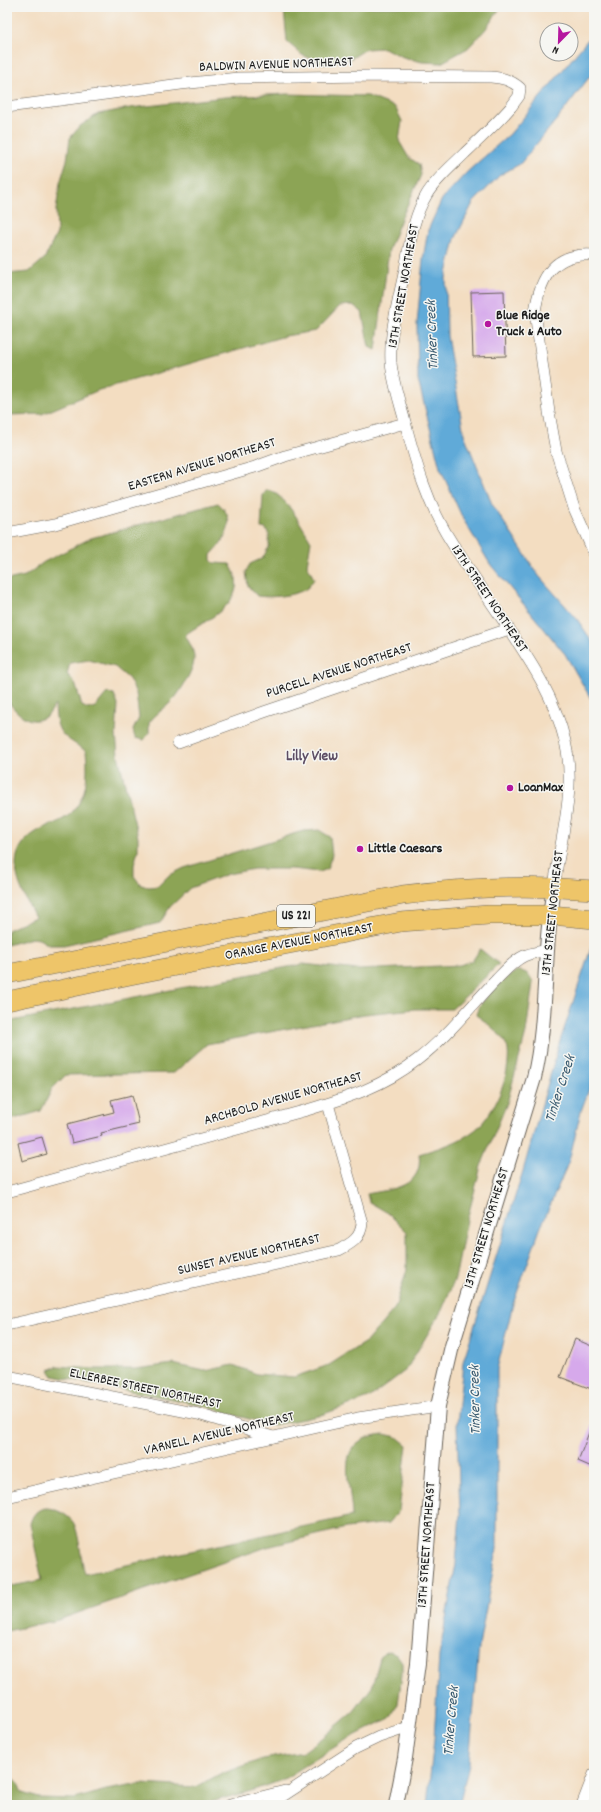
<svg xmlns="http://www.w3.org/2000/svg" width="601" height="1812" viewBox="0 0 601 1812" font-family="Dekko,sans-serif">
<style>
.forest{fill:#8ca455;stroke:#546038}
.water{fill:#60aad8;stroke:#3e637a}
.building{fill:#d6a9eb}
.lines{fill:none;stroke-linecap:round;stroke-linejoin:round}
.minor-casing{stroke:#676056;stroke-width:12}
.tertiary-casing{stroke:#676056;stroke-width:16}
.trunk-casing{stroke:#676056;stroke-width:20}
.minor{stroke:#fff;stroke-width:11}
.tertiary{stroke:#fff;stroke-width:14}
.trunk{stroke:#eec569;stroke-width:19}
.poi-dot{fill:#b5179e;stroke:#f6f6f2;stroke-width:1.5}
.labels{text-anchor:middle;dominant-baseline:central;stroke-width:3;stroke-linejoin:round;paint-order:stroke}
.shield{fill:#f6f6f2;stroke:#5d5d5c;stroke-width:1}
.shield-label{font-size:13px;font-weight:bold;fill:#1c1c1c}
.street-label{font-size:14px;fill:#1c1c1c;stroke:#f6f6f2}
.poi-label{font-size:14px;font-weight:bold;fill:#1c1c1c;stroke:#f6f6f2;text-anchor:start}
.water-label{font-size:15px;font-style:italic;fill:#3b5c71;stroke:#f6f6f2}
.neighbourhood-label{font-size:15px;font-weight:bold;fill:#5d4d64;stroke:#f6f6f2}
</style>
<rect width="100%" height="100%" fill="#f6f6f2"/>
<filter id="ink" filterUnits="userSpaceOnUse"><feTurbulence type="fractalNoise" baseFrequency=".025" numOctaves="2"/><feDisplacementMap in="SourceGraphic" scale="8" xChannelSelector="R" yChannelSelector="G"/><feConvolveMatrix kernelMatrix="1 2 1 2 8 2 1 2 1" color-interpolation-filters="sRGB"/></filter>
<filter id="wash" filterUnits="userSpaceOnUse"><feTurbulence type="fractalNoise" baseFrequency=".012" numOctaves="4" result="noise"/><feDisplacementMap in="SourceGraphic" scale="16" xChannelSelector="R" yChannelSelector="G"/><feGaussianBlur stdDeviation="0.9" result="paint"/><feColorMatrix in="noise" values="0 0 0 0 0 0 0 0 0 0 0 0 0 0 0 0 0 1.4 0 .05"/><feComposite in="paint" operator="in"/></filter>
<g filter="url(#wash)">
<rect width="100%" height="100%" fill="#f3ddc1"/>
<!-- forest -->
<g class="forest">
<polygon points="285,7 501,7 485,30 468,48 441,63 422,62 403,57 384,48 366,49 352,58 324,64 302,55 287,42 284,10"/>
<polygon points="287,94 368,96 395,107 402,121 399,141 409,158 419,164 421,175 401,219 389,249 376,350 369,347 362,312 353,305 340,306 316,331 285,336 99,390 42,414 7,415 7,274 29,272 45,258 57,233 56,210 60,183 67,160 70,138 80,126 98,114 130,108 225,97"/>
<path d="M267,490C285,493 301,525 311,541L307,565L314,579C312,582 309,587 306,589C294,596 270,598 257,596L248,586L246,572L250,564L263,558L269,546V535L266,529L261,528L263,495Z"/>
<path d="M218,503C238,520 226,539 211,555V560L214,563L230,564C232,568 235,574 236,578C241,607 203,621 185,635C189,642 195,651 194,661C192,672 181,691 174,699C166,708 156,713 149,723V733L144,740L135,738L133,730L139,718L136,693L129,679L115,667L89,660L70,663L67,674L75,683L82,706L88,709L95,707L107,693L114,694L118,705L116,734L118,755L138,837V850L134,865V876L141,885L149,887L158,886L168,876L184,868L303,831L319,830L330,837L332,855L327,869L320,872L292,869H254L228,874L190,888L170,907L160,923L64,945H49L39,939L32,938L7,945V930L35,917C18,885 0,851 41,829C52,824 66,820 73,811C88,794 88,773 86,751C62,735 56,735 55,705C53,707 51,712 48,715C31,728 17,714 7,700V580L25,576L44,562L91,538Z"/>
<polygon points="480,949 499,964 452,1009 415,1009 365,1014 207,1044 174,1073 66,1075 52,1089 41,1111 7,1121 7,1022 303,964 358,970 460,965 473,960"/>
<path d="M516,971C526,971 530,974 533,983L526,1033L507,1103L481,1166L467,1220L455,1279L442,1310L406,1370L369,1398L318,1416L274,1425L237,1416L197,1404L53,1376L49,1370L58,1366L94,1369H135L173,1364L205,1371L233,1365L257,1374L294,1377L329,1365L367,1341L395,1308L407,1269V1232L388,1213L369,1202L367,1194C391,1189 424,1188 419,1154C439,1148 458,1143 475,1130C494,1115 511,1075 508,1050C506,1037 486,1022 476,1015C479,1000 503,980 516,971Z"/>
<path d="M384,1434L397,1437L407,1445L399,1511L389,1523L346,1528L267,1547L58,1620L7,1631V1587L42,1580L30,1524C32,1516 36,1509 46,1508C55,1508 68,1515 73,1522C79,1531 81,1561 85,1574L352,1516C351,1480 331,1439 384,1434Z"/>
<polygon points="389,1651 398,1656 402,1662 402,1674 398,1704 390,1718 346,1740 284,1779 251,1791 200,1805 7,1805 7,1773 17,1781 22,1793 39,1798 75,1799 106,1790 141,1784 196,1787 218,1775 263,1759 303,1752 321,1739 354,1711 372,1687 380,1658 384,1653"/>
</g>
<!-- water -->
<g class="water">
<polygon points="594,32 594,71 558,118 520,164 500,175 473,203 455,239 446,278 447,336 464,434 492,504 539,576 577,619 594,644 594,704 565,654 490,564 463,519 440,468 418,380 417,324 423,259 428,230 442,199 467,172 510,134"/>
<polygon points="594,939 594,1076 581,1111 569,1161 540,1229 513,1304 497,1369 497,1549 479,1646 469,1764 459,1805 427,1805 434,1739 439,1656 456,1563 460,1514 457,1425 463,1362 523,1171 559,1044"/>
</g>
<g id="blocks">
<!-- building -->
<g class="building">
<polygon points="504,291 506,356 473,357 471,292"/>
<polygon points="132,1095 139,1124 101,1133 102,1136 72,1143 67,1124 114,1112 111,1100"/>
<polygon points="42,1137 47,1154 22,1161 18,1143"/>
<polygon points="575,1339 594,1347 594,1390 560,1377"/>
<polygon points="593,1422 594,1422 594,1468 578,1461"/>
</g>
</g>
</g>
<g filter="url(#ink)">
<use href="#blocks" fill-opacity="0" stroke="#676056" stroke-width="1"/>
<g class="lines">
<defs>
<g id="minor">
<path d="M7,107L181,84L238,78L368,76L491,77C503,78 511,80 520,88L519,96L511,107C497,123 481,138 465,153C452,166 437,178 427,194C413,217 410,243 405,269C399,298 389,332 391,363C393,383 400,403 405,422C416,464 428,506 452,543C470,571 488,598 507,626C532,664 554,696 565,741C577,789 560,839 554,887"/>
<path d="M594,255C555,252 540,276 535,312L549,412L556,451L574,508L594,553"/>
<polyline points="7,533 55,524 255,467 285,456 405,423"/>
<polyline points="178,743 264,712 509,629"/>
<path d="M7,1192L307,1110C347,1098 384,1086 417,1060C447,1037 470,1007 496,980C504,972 513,961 524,956C531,953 539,952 547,950"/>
<path d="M7,1325L339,1250C352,1243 361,1238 362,1223L328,1104"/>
<polyline points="7,1376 198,1414 273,1437"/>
<polyline points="7,1497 358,1418 438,1406"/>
<polyline points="230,1805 285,1791"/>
<polyline points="269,1805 356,1748 379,1737 409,1727"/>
<polyline points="582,1805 594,1774"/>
</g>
<path id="tertiary" d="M396,1805L405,1758L418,1663L438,1406L452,1346L534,1078C544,1036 544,994 547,951C548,930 551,908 554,887"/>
<g id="trunk">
<path d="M7,974L403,895C467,887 530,885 594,890"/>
<polyline points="7,1001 130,975 401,922 488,915 551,915 594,919"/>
</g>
</defs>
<!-- minor casing -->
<use href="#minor" class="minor-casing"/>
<!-- tertiary casing -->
<use href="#tertiary" class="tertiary-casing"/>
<!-- trunk casing -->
<use href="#trunk" class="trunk-casing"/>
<!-- minor -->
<use href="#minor" class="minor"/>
<!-- tertiary -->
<use href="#tertiary" class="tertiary"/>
<!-- trunk -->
<use href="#trunk" class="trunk"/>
</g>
</g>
<!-- markers -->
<g class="poi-dot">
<circle cx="488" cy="324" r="4"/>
<circle cx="510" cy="788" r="4"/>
<circle cx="360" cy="849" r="4"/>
</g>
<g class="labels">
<!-- shield labels -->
<rect class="shield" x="277" y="905" width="38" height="22" rx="3"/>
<g class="shield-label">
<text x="296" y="916">US 221</text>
</g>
<!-- street labels -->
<g class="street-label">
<text transform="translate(276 65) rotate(-2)">BALDWIN AVENUE NORTHEAST</text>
<text transform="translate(404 286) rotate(-80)">13TH STREET NORTHEAST</text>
<text transform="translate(202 465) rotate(-17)">EASTERN AVENUE NORTHEAST</text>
<text transform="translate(489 599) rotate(56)">13TH STREET NORTHEAST</text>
<text transform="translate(339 671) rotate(-18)">PURCELL AVENUE NORTHEAST</text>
<text transform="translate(553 913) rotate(-84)">13TH STREET NORTHEAST</text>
<text transform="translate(299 942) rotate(-11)">ORANGE AVENUE NORTHEAST</text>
<text transform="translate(283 1099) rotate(-16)">ARCHBOLD AVENUE NORTHEAST</text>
<text transform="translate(487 1228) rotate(-73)">13TH STREET NORTHEAST</text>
<text transform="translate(249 1255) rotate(-13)">SUNSET AVENUE NORTHEAST</text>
<text transform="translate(145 1389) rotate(12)">ELLERBEE STREET NORTHEAST</text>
<text transform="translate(219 1434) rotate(-13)">VARNELL AVENUE NORTHEAST</text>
<text transform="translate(427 1545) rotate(-86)">13TH STREET NORTHEAST</text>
</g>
<!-- poi labels -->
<g class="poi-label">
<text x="496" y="316">Blue Ridge<tspan x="496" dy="16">Truck &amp; Auto</tspan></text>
<text x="518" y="788">LoanMax</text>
<text x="368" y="849">Little Caesars</text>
</g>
<!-- water labels -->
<g class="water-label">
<text transform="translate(433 335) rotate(-92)">Tinker Creek</text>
<text transform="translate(561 1089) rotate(-72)">Tinker Creek</text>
<text transform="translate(476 1400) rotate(-91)">Tinker Creek</text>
<text transform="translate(452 1721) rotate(-85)">Tinker Creek</text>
</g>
<!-- neighbourhood labels -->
<g class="neighbourhood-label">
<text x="312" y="757">Lilly View</text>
</g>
</g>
<!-- margin -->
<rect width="601" height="1812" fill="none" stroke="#f6f6f2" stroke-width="24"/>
<!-- north arrow -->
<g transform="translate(559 42) rotate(203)"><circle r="19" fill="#f6f6f2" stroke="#9f9f9c"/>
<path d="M0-3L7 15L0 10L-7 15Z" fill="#b5179e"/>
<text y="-6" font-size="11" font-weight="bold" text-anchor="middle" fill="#1c1c1c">N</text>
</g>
</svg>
